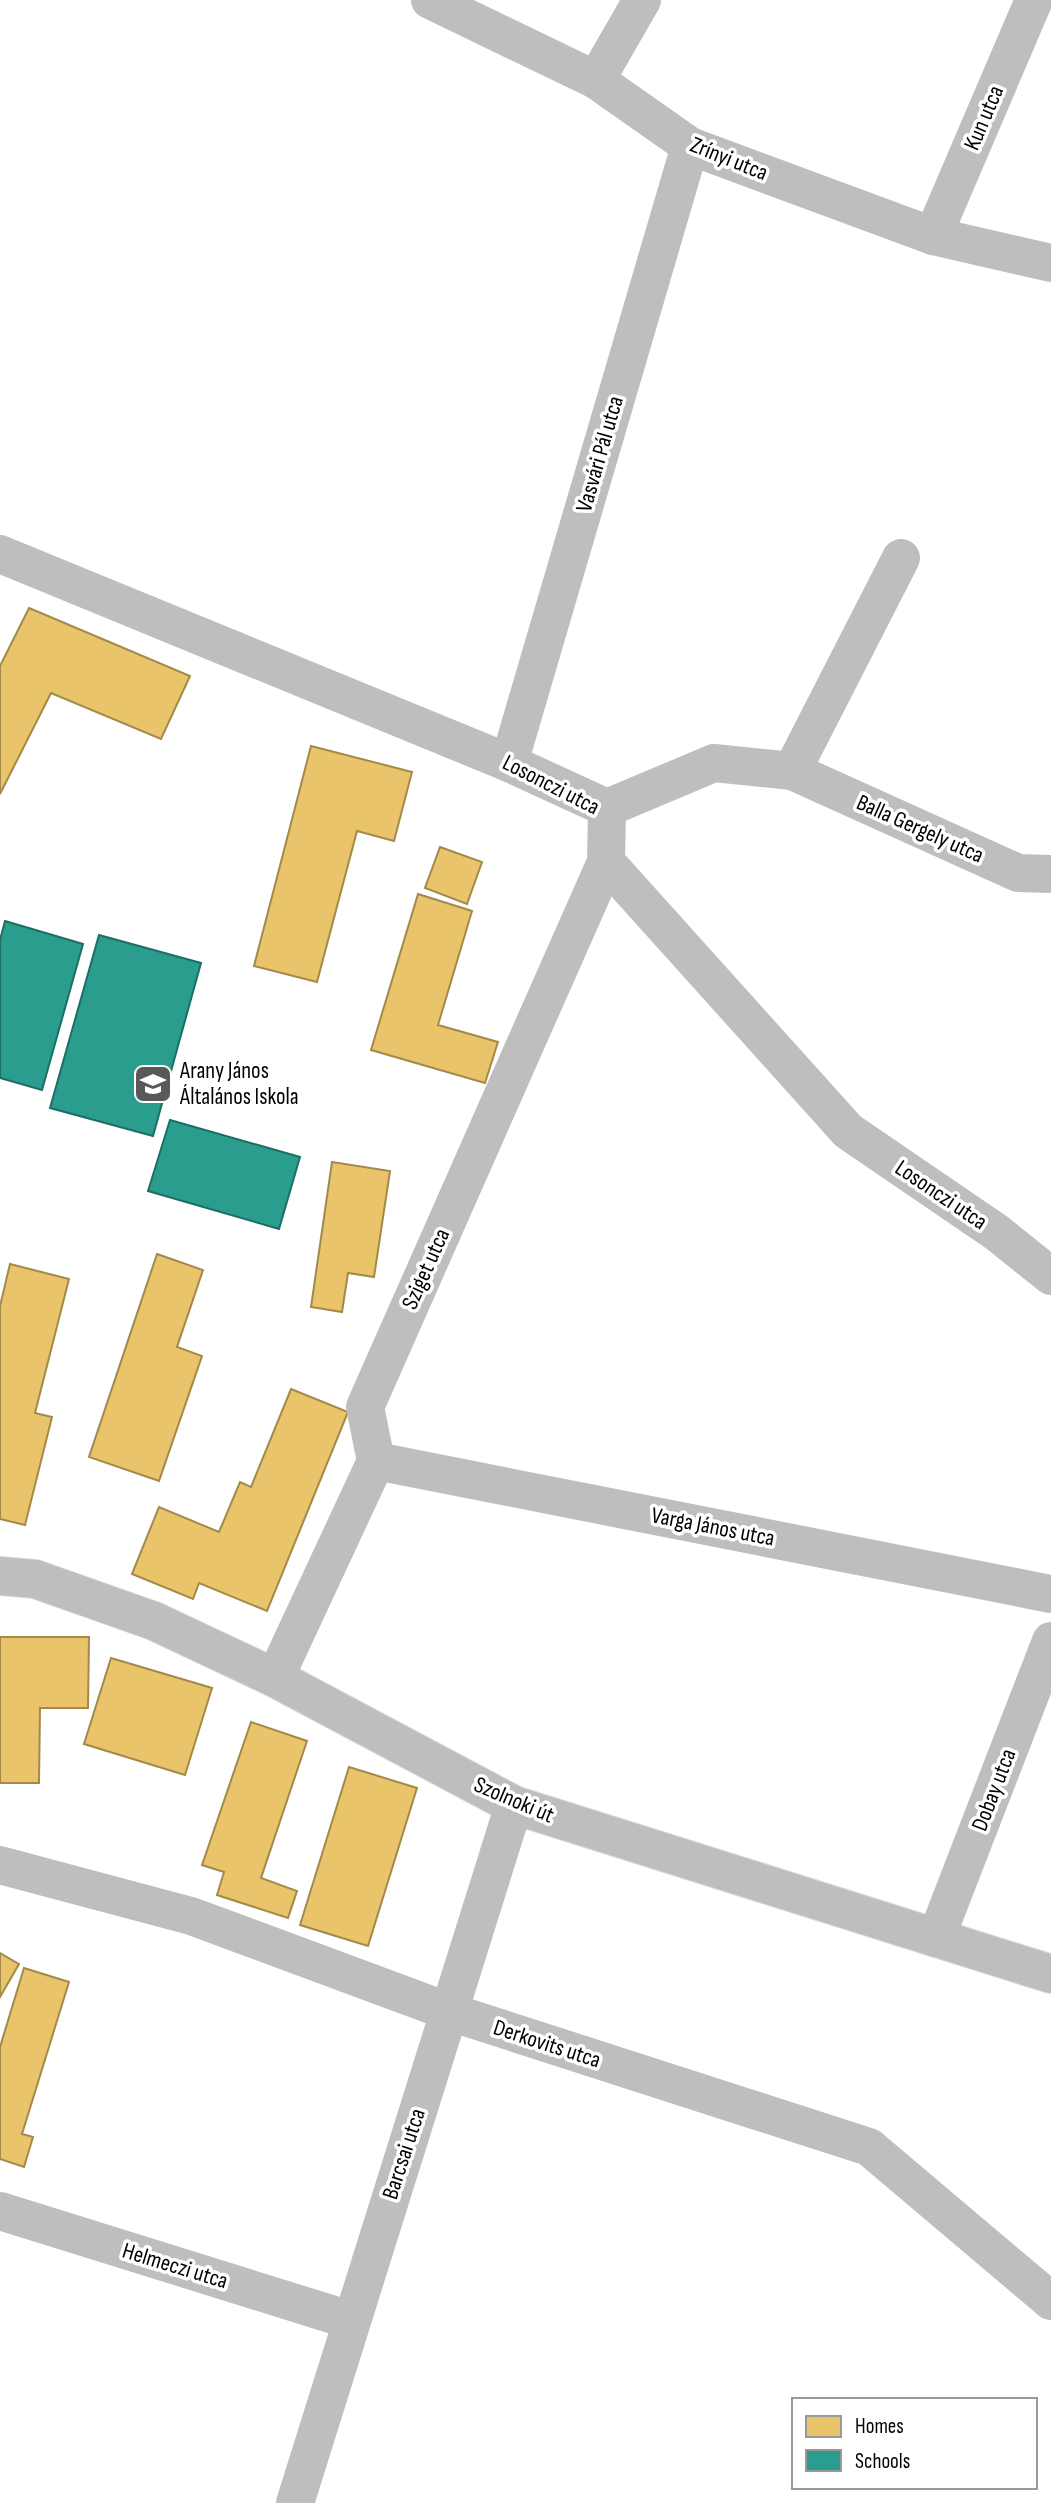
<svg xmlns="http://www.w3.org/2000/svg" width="1051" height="2503" viewBox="0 0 1051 2503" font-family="'Sofia Sans Condensed',sans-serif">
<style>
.homes{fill:#e9c46a;stroke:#a3894a;stroke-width:2}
.schools{fill:#2a9d8f;stroke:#1d6e64;stroke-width:2}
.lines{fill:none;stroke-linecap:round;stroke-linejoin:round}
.major-casing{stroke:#dbdbdb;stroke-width:40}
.minor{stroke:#bebebe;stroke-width:38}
.major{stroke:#bebebe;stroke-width:38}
.labels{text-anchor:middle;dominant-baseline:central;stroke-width:7;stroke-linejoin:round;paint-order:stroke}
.street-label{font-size:23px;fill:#000;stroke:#fff}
.poi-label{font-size:23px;fill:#000;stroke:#fff;text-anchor:start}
</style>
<rect width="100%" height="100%" fill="#fff"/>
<!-- homes -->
<g class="homes">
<polygon points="29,608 190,676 161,739 51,693 0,794 0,666"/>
<polygon points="311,746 412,772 394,841 357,831 317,982 254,966"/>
<polygon points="440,847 482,862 467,904 425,888"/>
<polygon points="418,894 472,911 438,1025 498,1042 485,1083 371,1050"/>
<polygon points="332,1162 390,1171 374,1277 348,1273 342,1312 311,1307"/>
<polygon points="157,1254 203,1270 177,1347 202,1356 159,1481 89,1457"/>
<polygon points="10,1264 69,1279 35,1413 52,1417 25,1525 0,1519 0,1306"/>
<polygon points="291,1389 348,1412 267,1611 199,1583 193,1599 132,1574 159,1507 219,1532 240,1482 251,1487"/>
<polygon points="0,1637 89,1637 88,1708 40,1708 39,1783 0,1783"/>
<polygon points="111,1658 212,1688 185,1775 84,1744"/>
<polygon points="251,1722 307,1741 261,1878 297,1891 288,1918 217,1895 224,1872 202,1865"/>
<polygon points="349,1767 417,1788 368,1946 300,1925"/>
<polygon points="0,1953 19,1964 0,1997"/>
<polygon points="24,1968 69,1982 22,2134 33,2137 24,2167 0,2159 0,2047"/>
</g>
<!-- schools -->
<g class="schools">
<polygon points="5,921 83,944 42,1090 0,1078 0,940"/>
<polygon points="99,935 201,963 153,1136 50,1108"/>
<polygon points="170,1120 300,1157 279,1229 148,1191"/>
</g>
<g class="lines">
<defs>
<polyline id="major" points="0,1576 35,1579 154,1621 275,1678 514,1805 1051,1974"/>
</defs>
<!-- major casing -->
<use href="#major" class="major-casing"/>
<!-- minor -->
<g class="minor">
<polyline points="430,0 596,80 690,146 933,236 1051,263"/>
<polyline points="596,80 642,0"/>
<polyline points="933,236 1034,0"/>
<polyline points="0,554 509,763 607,808 606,862 848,1131 996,1232 1051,1276"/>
<polyline points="509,763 690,146"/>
<polyline points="792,771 901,558"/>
<polyline points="607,808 714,763 792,771 1018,873 1051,874"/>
<polyline points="376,1461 1051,1594"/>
<polyline points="275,1678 376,1461 365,1407 606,862"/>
<polyline points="0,1865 191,1916 450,2012 869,2147 1051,2301"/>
<polyline points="936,1938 1051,1641"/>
<polyline points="0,2211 350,2320"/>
<polyline points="295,2503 514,1805"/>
</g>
<!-- major -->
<use href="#major" class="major"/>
</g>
<!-- icons -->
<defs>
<symbol id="school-square" viewBox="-11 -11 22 22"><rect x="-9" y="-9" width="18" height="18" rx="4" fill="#595959" stroke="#fff"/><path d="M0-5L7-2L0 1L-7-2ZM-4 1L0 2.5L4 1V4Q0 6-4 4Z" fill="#fff"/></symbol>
</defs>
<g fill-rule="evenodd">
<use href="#school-square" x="131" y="1062" width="44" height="44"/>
</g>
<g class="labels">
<!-- street labels -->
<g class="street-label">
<text transform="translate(984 118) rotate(-67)">Kun utca</text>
<text transform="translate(729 159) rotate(22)">Zrínyi utca</text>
<text transform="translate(600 454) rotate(-74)">Vasvári Pál utca</text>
<text transform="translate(551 785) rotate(27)">Losonczi utca</text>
<text transform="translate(920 829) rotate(24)">Balla Gergely utca</text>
<text transform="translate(941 1195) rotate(34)">Losonczi utca</text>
<text transform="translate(426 1269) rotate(-66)">Sziget utca</text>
<text transform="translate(713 1527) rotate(11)">Varga János utca</text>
<text transform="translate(994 1790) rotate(-69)">Dobay utca</text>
<text transform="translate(514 1800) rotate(23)">Szolnoki út</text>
<text transform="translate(547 2044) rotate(18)">Derkovits utca</text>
<text transform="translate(404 2154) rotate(-72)">Barcsai utca</text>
<text transform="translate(175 2266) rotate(17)">Helmeczi utca</text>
</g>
<!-- poi labels -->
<g class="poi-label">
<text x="180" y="1071">Arany János<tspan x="180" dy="26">Általános Iskola</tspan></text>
</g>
</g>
<!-- legend -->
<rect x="792" y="2398" width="245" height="91" fill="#ffffff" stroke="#999999" stroke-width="2"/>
<rect x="806" y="2416" width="35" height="21" fill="#e9c46a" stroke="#999999" stroke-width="2"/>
<text x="855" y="2433" font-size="21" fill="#000000">Homes</text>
<rect x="806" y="2450" width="35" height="21" fill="#2a9d8f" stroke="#999999" stroke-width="2"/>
<text x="855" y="2468" font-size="21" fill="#000000">Schools</text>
</svg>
